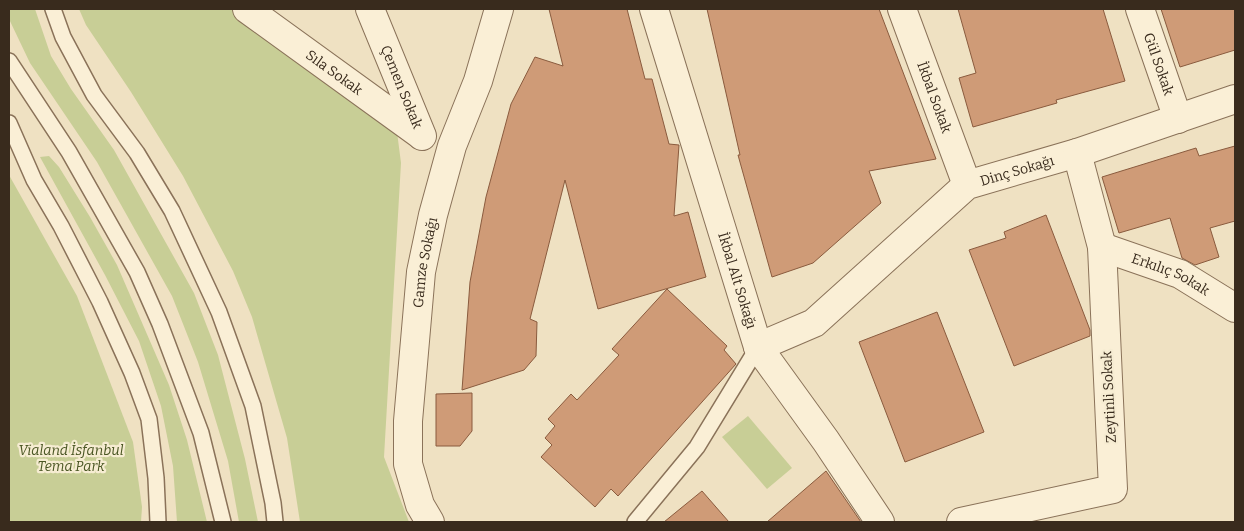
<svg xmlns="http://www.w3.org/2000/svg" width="1244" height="531" viewBox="0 0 1244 531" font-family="Bitter,serif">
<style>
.green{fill:#c8ce96}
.building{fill:#cf9b77;stroke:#8a5b3e}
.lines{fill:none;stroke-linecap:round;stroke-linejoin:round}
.lane-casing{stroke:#8a7259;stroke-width:18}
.street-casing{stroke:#8a7259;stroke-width:30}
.lane{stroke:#faefd6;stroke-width:15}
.street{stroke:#faefd6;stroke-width:28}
.labels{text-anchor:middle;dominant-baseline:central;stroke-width:4.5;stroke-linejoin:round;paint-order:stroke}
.street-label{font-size:14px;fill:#392b1d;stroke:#f6ecd2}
.park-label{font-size:14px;font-style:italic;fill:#4a5623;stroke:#f6ecd2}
</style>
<rect width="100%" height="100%" fill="#efe1c2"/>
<!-- green -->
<g class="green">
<polygon points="9,9 35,9 51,56 71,89 114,150 194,293 218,355 245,459 258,522 239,522 228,461 198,362 172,296 97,162 30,63 9,19"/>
<polygon points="79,9 240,9 397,132 401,163 384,457 409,522 300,522 287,438 252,317 233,271 183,176 131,92 86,25"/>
<polygon points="49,156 59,167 90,217 117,265 169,385 187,440 207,522 177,522 173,466 161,406 139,341 105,275 40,157"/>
<polygon points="9,175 77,296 133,442 142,507 141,522 9,522"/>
<polygon points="748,416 792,468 767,489 722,437"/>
</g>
<!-- building -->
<g class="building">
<polygon points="549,9 627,9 645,79 652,79 669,144 679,145 674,216 688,212 706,277 598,309 565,180 530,319 537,322 536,356 524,370 462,390 470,282 486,197 511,104 535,57 563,66"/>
<polygon points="707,9 879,9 936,159 869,171 881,203 813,263 772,277 738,155 740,155"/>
<polygon points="958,9 1103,9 1125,81 1056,100 1057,103 973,127 959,78 976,73"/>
<polygon points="1161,9 1235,9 1235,50 1180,67"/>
<polygon points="1235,146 1235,221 1210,228 1219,257 1195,265 1182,258 1170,218 1119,233 1102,177 1196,148 1199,156"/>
<polygon points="1046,215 1090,330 1090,336 1014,366 969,250 1006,238 1004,232"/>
<polygon points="667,289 727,346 724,350 736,364 618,496 611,489 595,507 541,457 552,445 545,438 555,426 548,419 571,394 577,400 619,355 612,349"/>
<polygon points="937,312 984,432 905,462 859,342"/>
<polygon points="472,393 472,431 460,446 436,446 436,394"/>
<polygon points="826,471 861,522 767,522"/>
<polygon points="702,491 729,522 664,522"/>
</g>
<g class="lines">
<defs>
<g id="lane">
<polyline points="53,9 63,37 94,95 137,153 172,211 219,312 253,406 273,503 275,522"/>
<polyline points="9,61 69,152 137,272 160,324 201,433 223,522"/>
<polyline points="9,123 34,180 61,226 100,302 132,373 149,419 156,478 158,522"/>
<polyline points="635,522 697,447 758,347"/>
</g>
<g id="street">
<path id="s1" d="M247,9L421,135"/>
<path id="s2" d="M370,9L422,136"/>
<path id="s3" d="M654,9L758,347L826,441L880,522"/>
<path id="s4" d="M902,9L967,185"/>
<path id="s5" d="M1140,9L1178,119"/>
<path id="s6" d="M1102,247L1180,274L1235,308"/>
<path id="s7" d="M758,347L814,323L967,185L1077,153L1235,99"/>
<path id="s8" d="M430,522L420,505L408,464V421L421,272L433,215L452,146L478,81L499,9"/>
<polyline points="961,522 1113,489 1102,247 1077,153"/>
</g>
</defs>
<!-- lane casing -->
<use href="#lane" class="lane-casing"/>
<!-- street casing -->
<use href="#street" class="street-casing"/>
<!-- lane -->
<use href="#lane" class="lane"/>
<!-- street -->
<use href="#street" class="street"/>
</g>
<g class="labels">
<!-- street labels -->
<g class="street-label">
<text stroke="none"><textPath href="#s5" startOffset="58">Gül Sokak</textPath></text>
<text stroke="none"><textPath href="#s1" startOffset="108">Sıla Sokak</textPath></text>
<text stroke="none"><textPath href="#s2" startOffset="84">Çemen Sokak</textPath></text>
<text stroke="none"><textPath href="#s4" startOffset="94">İkbal Sokak</textPath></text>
<text stroke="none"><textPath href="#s7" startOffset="319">Dinç Sokağı</textPath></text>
<text stroke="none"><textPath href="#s8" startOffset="265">Gamze Sokağı</textPath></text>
<text stroke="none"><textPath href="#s6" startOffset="74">Erkılıç Sokak</textPath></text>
<text stroke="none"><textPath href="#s3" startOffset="284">İkbal Alt Sokağı</textPath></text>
<text transform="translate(1109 397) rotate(-93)">Zeytinli Sokak</text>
</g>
<!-- park labels -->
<g class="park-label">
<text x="71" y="450">Vialand İsfanbul<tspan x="71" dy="16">Tema Park</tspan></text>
</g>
</g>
<!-- border -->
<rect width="1244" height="531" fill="none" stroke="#392b1d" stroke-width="20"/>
</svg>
